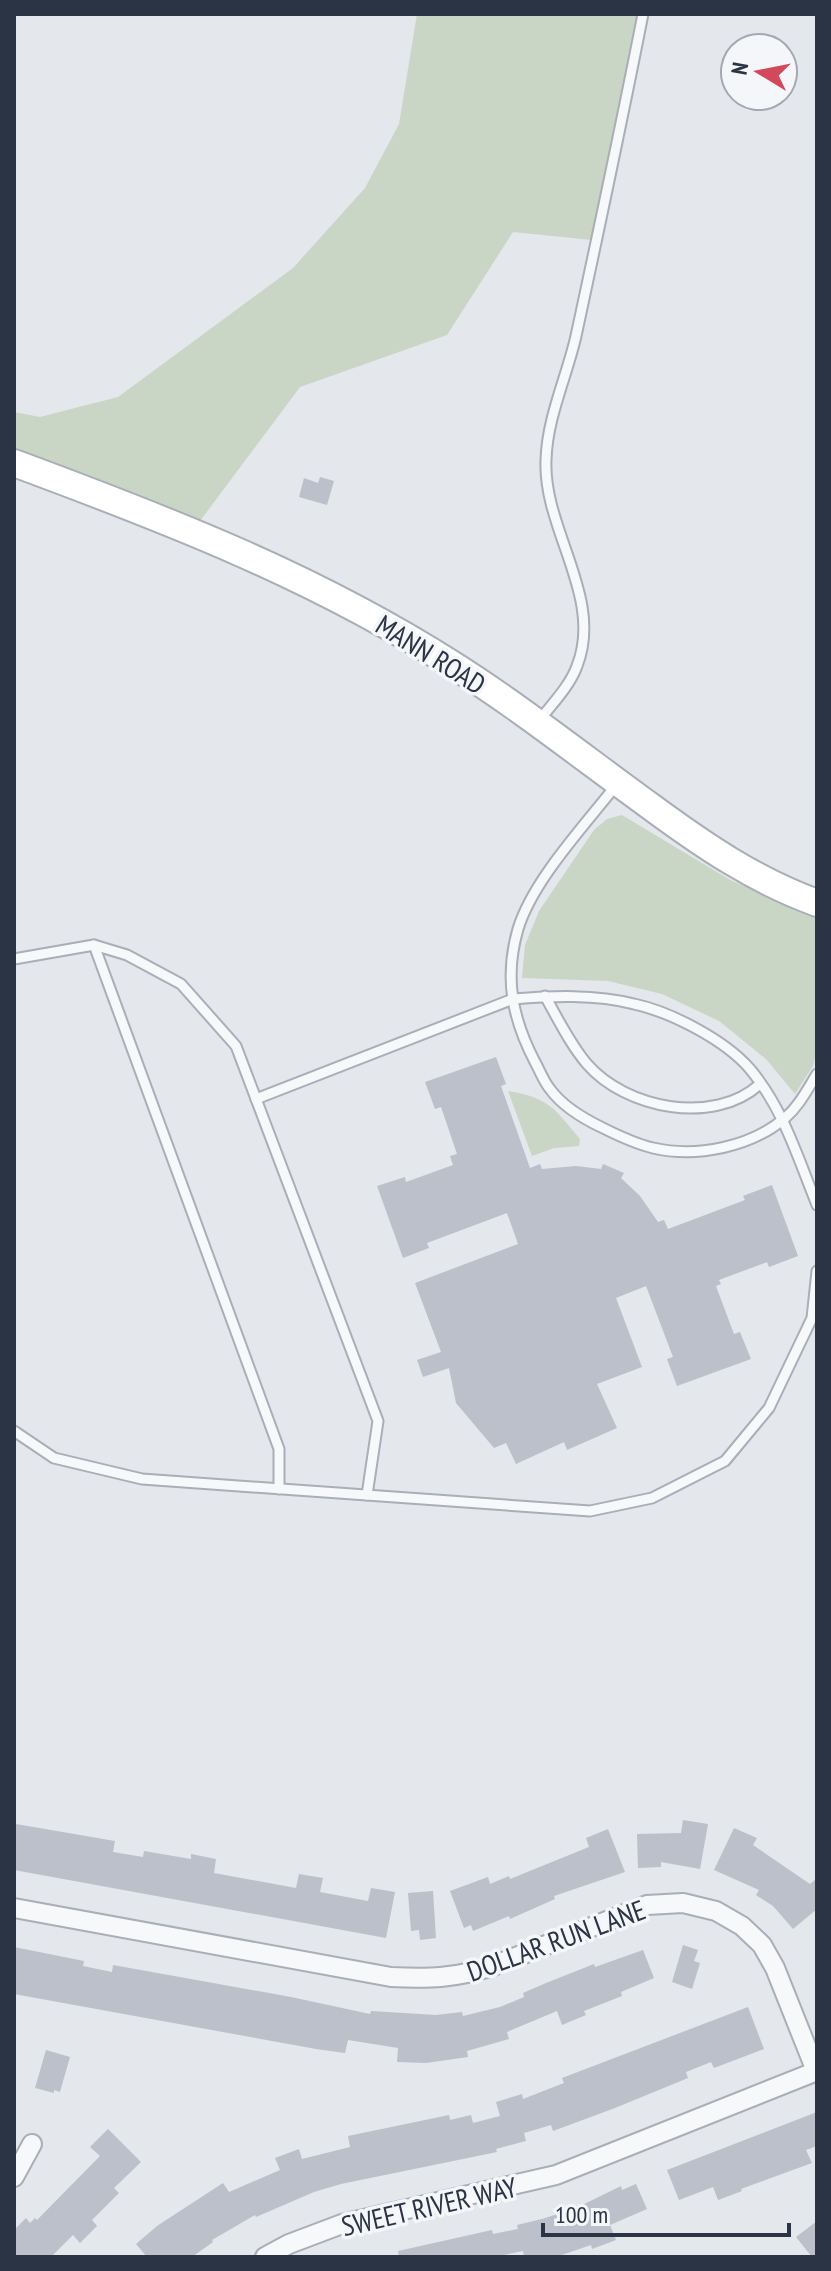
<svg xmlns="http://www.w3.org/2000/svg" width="831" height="2271" viewBox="0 0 831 2271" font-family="'PT Sans Narrow',sans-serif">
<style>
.green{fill:#c9d6c5}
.building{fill:#bbc0ca}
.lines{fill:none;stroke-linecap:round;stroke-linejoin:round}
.service-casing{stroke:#a9aeb7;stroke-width:13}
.minor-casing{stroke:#a9aeb7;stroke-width:22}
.secondary-casing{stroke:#a9aeb7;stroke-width:30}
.service{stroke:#f7f8fa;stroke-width:9}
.minor{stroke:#f7f8fa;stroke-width:18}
.secondary{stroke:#fff;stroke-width:26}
.labels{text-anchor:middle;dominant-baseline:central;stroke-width:7;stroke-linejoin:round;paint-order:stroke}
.street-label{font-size:28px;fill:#2b3445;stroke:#f4f6f9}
</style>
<rect width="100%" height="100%" fill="#e4e7ec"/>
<!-- green -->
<g class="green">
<polygon points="417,14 638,14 592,240 513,232 447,335 300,387 200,521 14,451 14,412 40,417 118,397 293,268 365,188 399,124"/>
<polygon points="622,815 732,881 817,914 817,1051 813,1066 795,1094 766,1059 719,1021 662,994 608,981 522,978 525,945 539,911 594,830 607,819"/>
<path d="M508,1091C549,1098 554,1108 580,1139L579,1146L554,1148L532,1156Z"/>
</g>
<!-- building -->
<g class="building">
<polygon points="320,477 334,481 327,505 299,497 304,478 318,483"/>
<polygon points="496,1057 506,1084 501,1086 530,1168 540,1164 542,1169 576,1166 601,1169 603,1164 624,1173 621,1178 640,1196 658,1222 664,1220 668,1229 745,1200 743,1196 772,1185 798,1256 769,1267 767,1262 719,1280 721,1284 716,1286 734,1334 740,1332 751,1359 677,1386 667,1359 673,1357 646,1286 616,1298 642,1367 597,1384 617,1428 567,1450 564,1442 516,1464 506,1443 494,1448 456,1403 449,1368 423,1377 417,1360 441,1352 415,1283 518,1244 507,1213 427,1243 429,1248 403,1258 377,1186 405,1177 406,1182 453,1165 450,1156 457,1154 441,1107 435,1109 425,1082"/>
<polygon points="683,1820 708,1824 700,1869 661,1862 661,1867 638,1868 637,1834 681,1833"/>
<polygon points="16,1824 115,1841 113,1852 143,1857 144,1851 191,1859 191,1854 216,1859 214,1873 296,1888 299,1874 323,1878 320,1892 368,1901 371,1888 395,1892 386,1938 14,1870"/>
<polygon points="734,1828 757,1838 753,1845 810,1884 817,1878 817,1909 793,1929 773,1906 756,1895 759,1890 714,1870"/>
<polygon points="608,1829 625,1872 554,1896 555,1899 510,1919 509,1916 473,1931 471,1925 464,1928 450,1891 488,1877 490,1884 509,1876 510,1879 589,1847 586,1838"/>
<polygon points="433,1891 436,1938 420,1940 419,1930 411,1931 408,1893"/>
<polygon points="683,1945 698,1950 694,1961 700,1963 692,1989 672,1982"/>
<polygon points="14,1947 84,1961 83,1966 112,1972 113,1965 291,1997 370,2014 371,2011 436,2015 462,2012 463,2016 500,2007 524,1997 523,1993 546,1983 594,1964 595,1967 643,1950 654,1978 621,1992 622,1996 584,2011 586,2015 562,2025 557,2011 507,2032 509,2039 467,2051 468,2057 426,2063 397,2062 398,2048 348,2040 345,2053 316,2049 14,1994"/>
<polygon points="748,2007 764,2049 714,2068 711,2062 686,2072 688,2078 615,2108 553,2131 551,2125 524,2133 526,2141 496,2149 497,2152 341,2184 314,2192 256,2217 255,2215 212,2240 213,2242 192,2257 147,2257 136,2244 157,2226 223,2183 229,2192 280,2170 275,2158 299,2149 302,2159 350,2147 348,2136 449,2115 450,2120 471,2115 473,2123 500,2116 496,2102 522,2094 523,2099 564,2083 562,2078"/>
<polygon points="46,2050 70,2057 60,2092 54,2090 54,2093 35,2088"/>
<polygon points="817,2112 817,2146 806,2150 812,2163 741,2189 742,2191 718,2200 713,2187 679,2200 667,2170"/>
<polygon points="108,2129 141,2162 114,2188 119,2193 92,2220 97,2226 80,2243 73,2235 51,2257 14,2257 14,2230 26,2218 30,2223 35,2218 37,2220 100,2156 90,2147"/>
<polygon points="636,2184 647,2209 610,2225 616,2240 592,2249 591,2245 556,2257 524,2257 523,2251 494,2257 399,2257 398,2251 492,2230 493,2234 518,2229 517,2225 542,2219 576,2208 621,2186 622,2190"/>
<polygon points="817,2221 817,2257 812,2257 796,2237"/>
</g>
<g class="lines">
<defs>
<g id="service">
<path d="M539,721C551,705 570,686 577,666C604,597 543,530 546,460C547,418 567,376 576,336C599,229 622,121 643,14"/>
<path d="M617,784C585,825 533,880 518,929C504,977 512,1018 535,1062C540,1071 544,1082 550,1089C563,1107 584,1119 603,1128C619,1136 636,1144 653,1148C697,1158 751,1147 785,1118C799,1106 807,1090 817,1074"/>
<polyline points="94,945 279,1449 279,1489"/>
<polyline points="14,959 94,945 127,955 181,984 236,1046 378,1421 367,1495"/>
<path d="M545,996C558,1019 570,1044 587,1064C626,1109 714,1126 760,1084"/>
<path d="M256,1099L513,999C552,996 595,994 634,1004C671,1012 725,1040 750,1069C783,1108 798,1158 817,1205"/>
<polyline points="14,1431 54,1458 142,1479 590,1511 652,1498 725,1461 769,1408 812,1318 817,1271"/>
</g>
<g id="minor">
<path d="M14,1908L391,1977C430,1979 456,1978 493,1966L647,1905L683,1903L716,1911L742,1926L762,1945L775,1968L816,2071"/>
<polyline points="14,2177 32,2144"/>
<polyline points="265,2257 289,2244 342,2224 556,2175 817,2071"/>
</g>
<path id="secondary" d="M14,463C168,520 313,576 453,665C521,708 585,759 650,806C703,845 754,880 817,903"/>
</defs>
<!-- service casing -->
<use href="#service" class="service-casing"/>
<!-- minor casing -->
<use href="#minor" class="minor-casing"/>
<!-- secondary casing -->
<use href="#secondary" class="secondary-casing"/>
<!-- service -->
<use href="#service" class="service"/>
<!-- minor -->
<use href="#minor" class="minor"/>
<!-- secondary -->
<use href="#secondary" class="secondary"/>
</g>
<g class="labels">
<!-- street labels -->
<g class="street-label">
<text transform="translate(431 654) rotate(32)">MANN ROAD</text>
<text transform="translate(556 1940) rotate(-20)">DOLLAR RUN LANE</text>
<text transform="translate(429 2206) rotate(-13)">SWEET RIVER WAY</text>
</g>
</g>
<!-- border -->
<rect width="831" height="2271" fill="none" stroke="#2b3445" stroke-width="32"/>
<!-- north arrow -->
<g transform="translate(759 72) rotate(280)"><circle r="38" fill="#f4f6f9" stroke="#a4a8b1" stroke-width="2"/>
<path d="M0-6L14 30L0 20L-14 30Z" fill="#d1495b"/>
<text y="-12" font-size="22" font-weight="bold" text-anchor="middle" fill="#2b3445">N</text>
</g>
<!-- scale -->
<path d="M543 2223v12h246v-12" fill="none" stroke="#2b3445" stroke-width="4"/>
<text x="555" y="2223" font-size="24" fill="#2b3445" stroke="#f4f6f9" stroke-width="6" paint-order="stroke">100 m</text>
</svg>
